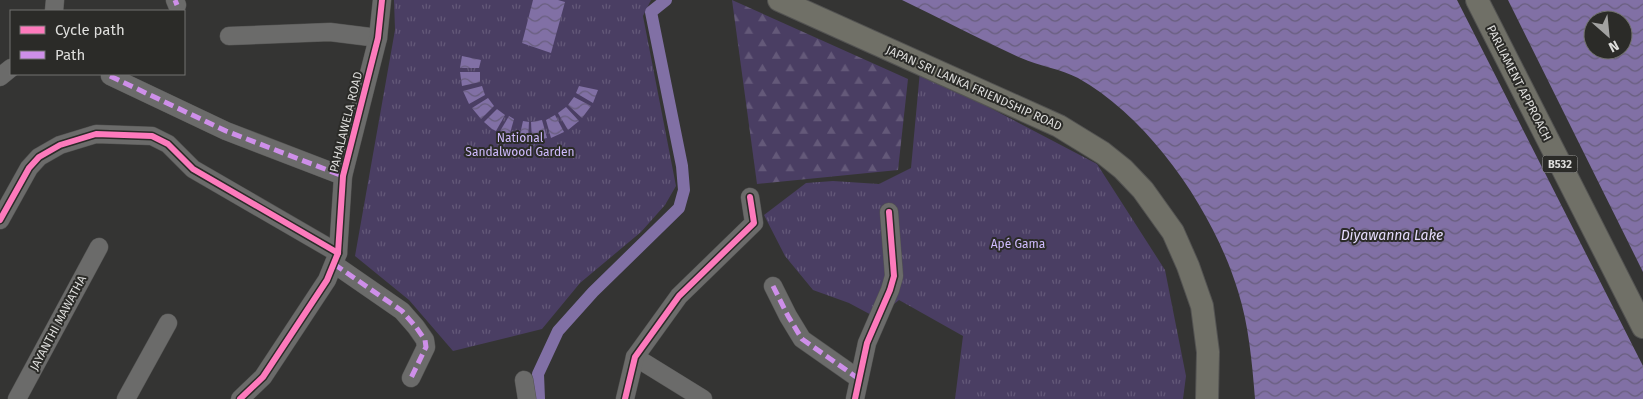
<svg xmlns="http://www.w3.org/2000/svg" width="1643" height="399" viewBox="0 0 1643 399" font-family="'Fira Sans',sans-serif">
<style>
.forest{fill:url(#forest-firs)}
.park{fill:url(#park-tufts)}
.water{fill:url(#water-waves);fill-rule:evenodd}
.lines{fill:none;stroke-linecap:round;stroke-linejoin:round}
.canal{stroke:#8170a5;stroke-width:12}
.minor-casing{stroke:#535352;stroke-width:19}
.major-casing{stroke:#535352;stroke-width:24}
.minor{stroke:#6b6b6a;stroke-width:18}
.major{stroke:#707067;stroke-width:22}
.quiet{stroke:#ce8fe9;stroke-width:5;stroke-dasharray:10 5;stroke-linecap:butt}
.cycleway-casing{stroke:#2b2b28;stroke-width:9}
.cycleway{stroke:#fd7abc;stroke-width:6}
.labels{text-anchor:middle;dominant-baseline:central;stroke-width:4;stroke-linejoin:round;paint-order:stroke}
.shield{fill:#2b2b28;stroke:#a8a8a6;stroke-width:1}
.shield-label{font-size:11px;font-weight:bold;fill:#dededc}
.street-label{font-size:12px;fill:#dededc;stroke:#2b2b28}
.park-label{font-size:12px;fill:#cfbbfd;stroke:#2b2b28}
.water-label{font-size:14px;font-style:italic;fill:#e6dcfe;stroke:#2b2b28}
</style>
<defs>
<pattern id="forest-firs" width="22" height="20" patternUnits="userSpaceOnUse" patternTransform="scale(1.25)"><rect width="22" height="20" fill="#4a3e63"/><path d="M5 1l3.5 6h-7zM16 11l3.5 6h-7z" fill="#645979"/></pattern>
<pattern id="park-tufts" width="24" height="20" patternUnits="userSpaceOnUse" patternTransform="scale(1.25)"><rect width="24" height="20" fill="#4a3e63"/><path d="M3 7l-1-3M5 7V3M7 7l1-3M15 17l-1-3M17 17v-4M19 17l1-3" fill="none" stroke="#645979"/></pattern>
<pattern id="water-waves" width="16" height="10" patternUnits="userSpaceOnUse" patternTransform="scale(1.25)"><rect width="16" height="10" fill="#8170a5"/><path d="M0 5q4-4 8 0t8 0" fill="none" stroke="#685e7d"/></pattern>
</defs>
<rect width="100%" height="100%" fill="#343433"/>
<!-- forest -->
<polygon class="forest" points="732,0 908,79 898,170 757,184"/>
<!-- park -->
<g class="park">
<polygon points="394,0 651,0 643,16 676,186 665,205 641,232 580,283 542,329 453,351 409,300 355,256 395,30"/>
<polygon points="920,71 1097,164 1165,270 1186,376 1183,399 955,399 963,336 899,300 877,318 849,303 813,290 785,256 764,215 806,183 833,181 879,184 911,168"/>
</g>
<!-- water -->
<g class="water">
<polygon points="533,0 558,0 565,2 551,53 522,43"/>
<path d="M902,0H1457L1643,366V399H1255C1252,363 1249,326 1238,291C1214,212 1151,119 1078,78C1061,69 1039,66 1021,58C981,40 942,19 902,0Z"/>
<path d="M1508,0H1643V272ZM1593,20H1623V50H1593Z"/>
<polygon points="462,56 481,60 479,68 460,68"/>
<polygon points="460,72 480,72 480,82 462,86"/>
<polygon points="482,86 485,95 469,104 463,91"/>
<polygon points="579,86 598,90 593,103 576,93"/>
<polygon points="574,97 591,106 582,118 568,105"/>
<polygon points="488,98 494,106 481,119 472,108"/>
<polygon points="566,107 579,121 568,130 558,113"/>
<polygon points="497,109 505,115 496,131 492,129 484,122"/>
<polygon points="555,115 564,132 551,138 546,120"/>
<polygon points="509,116 514,119 509,137 499,133"/>
<polygon points="542,120 547,138 532,141 531,122"/>
<polygon points="523,121 529,122 528,140 519,139"/>
</g>
<g class="lines">
<!-- canal -->
<polyline class="canal" points="539,399 538,374 558,331 593,292 679,208 684,190 682,166 651,12 666,0"/>
<defs>
<g id="minor">
<polyline points="175,0 177,5"/>
<polyline points="54,11 55,0"/>
<polyline points="229,36 330,32 378,38"/>
<polyline points="110,76 226,131 343,176"/>
<polyline points="0,77 11,68"/>
<polyline points="0,220 29,168 39,157 60,145 96,134 152,136 168,144 193,169 338,253"/>
<polyline points="334,264 402,311 416,327 425,340 426,347 411,378"/>
<polyline points="773,286 788,316 802,339 859,379"/>
<polyline points="635,357 703,399"/>
<polyline points="524,380 527,399"/>
<polyline points="17,399 99,247"/>
<polyline points="126,399 168,323"/>
<polyline points="240,399 263,377 327,280 338,253 343,176 378,38 382,0"/>
<polyline points="625,399 635,357 679,296 754,223 750,197"/>
<polyline points="855,399 867,343 890,290 894,276 889,212"/>
</g>
<g id="major">
<polyline points="779,0 1059,126 1103,153 1123,169 1143,190 1173,232 1188,266 1202,306 1208,352 1207,399"/>
<polyline points="1477,0 1643,327"/>
</g>
</defs>
<!-- minor casing -->
<use href="#minor" class="minor-casing"/>
<!-- major casing -->
<use href="#major" class="major-casing"/>
<!-- minor -->
<use href="#minor" class="minor"/>
<!-- major -->
<use href="#major" class="major"/>
<!-- quiet -->
<g class="quiet">
<polyline points="175,0 177,5"/>
<polyline points="110,76 226,131 343,176"/>
<polyline points="334,264 402,311 416,327 425,340 426,347 411,378"/>
<polyline points="773,286 788,316 802,339 859,379"/>
</g>
<defs>
<g id="cycleway">
<polyline points="0,220 29,168 39,157 60,145 96,134 152,136 168,144 193,169 338,253"/>
<polyline points="240,399 263,377 327,280 338,253 343,176 378,38 382,0"/>
<polyline points="625,399 635,357 679,296 754,223 750,197"/>
<polyline points="855,399 867,343 890,290 894,276 889,212"/>
</g>
</defs>
<!-- cycleway casing -->
<use href="#cycleway" class="cycleway-casing"/>
<!-- cycleway -->
<use href="#cycleway" class="cycleway"/>
</g>
<g class="labels">
<!-- shield labels -->
<rect class="shield" x="1542.5" y="155.5" width="35" height="17" rx="4"/>
<g class="shield-label">
<text x="1560" y="164">B532</text>
</g>
<!-- street labels -->
<g class="street-label">
<text transform="translate(1519 83) rotate(63)">PARLIAMENT APPROACH</text>
<text transform="translate(974 88) rotate(24)">JAPAN SRI LANKA FRIENDSHIP ROAD</text>
<text transform="translate(346 122) rotate(-76)">PAHALAWELA ROAD</text>
<text transform="translate(58 323) rotate(-62)">JAYANTHI MAWATHA</text>
</g>
<!-- park labels -->
<g class="park-label">
<text x="520" y="138">National<tspan x="520" dy="14">Sandalwood Garden</tspan></text>
<text x="1018" y="244">Apé Gama</text>
</g>
<!-- water labels -->
<g class="water-label">
<text x="1392" y="235">Diyawanna Lake</text>
</g>
</g>
<!-- legend -->
<rect x="10" y="10" width="175" height="65" fill="#2b2b28" stroke="#737370"/>
<rect x="20" y="26" width="25" height="8" fill="#fd7abc" stroke="#737370"/>
<text x="55" y="35" font-size="15" fill="#dededc">Cycle path</text>
<rect x="20" y="51" width="25" height="8" fill="#ce8fe9" stroke="#737370"/>
<text x="55" y="60" font-size="15" fill="#dededc">Path</text>
<!-- north arrow -->
<g transform="translate(1608 35) rotate(153)"><circle r="24" fill="#2b2b28" stroke="#737370"/>
<path d="M0-4L9 19L0 12L-9 19Z" fill="#a2a2a1"/>
<text y="-8" font-size="14" font-weight="bold" text-anchor="middle" fill="#dededc">N</text>
</g>
</svg>
